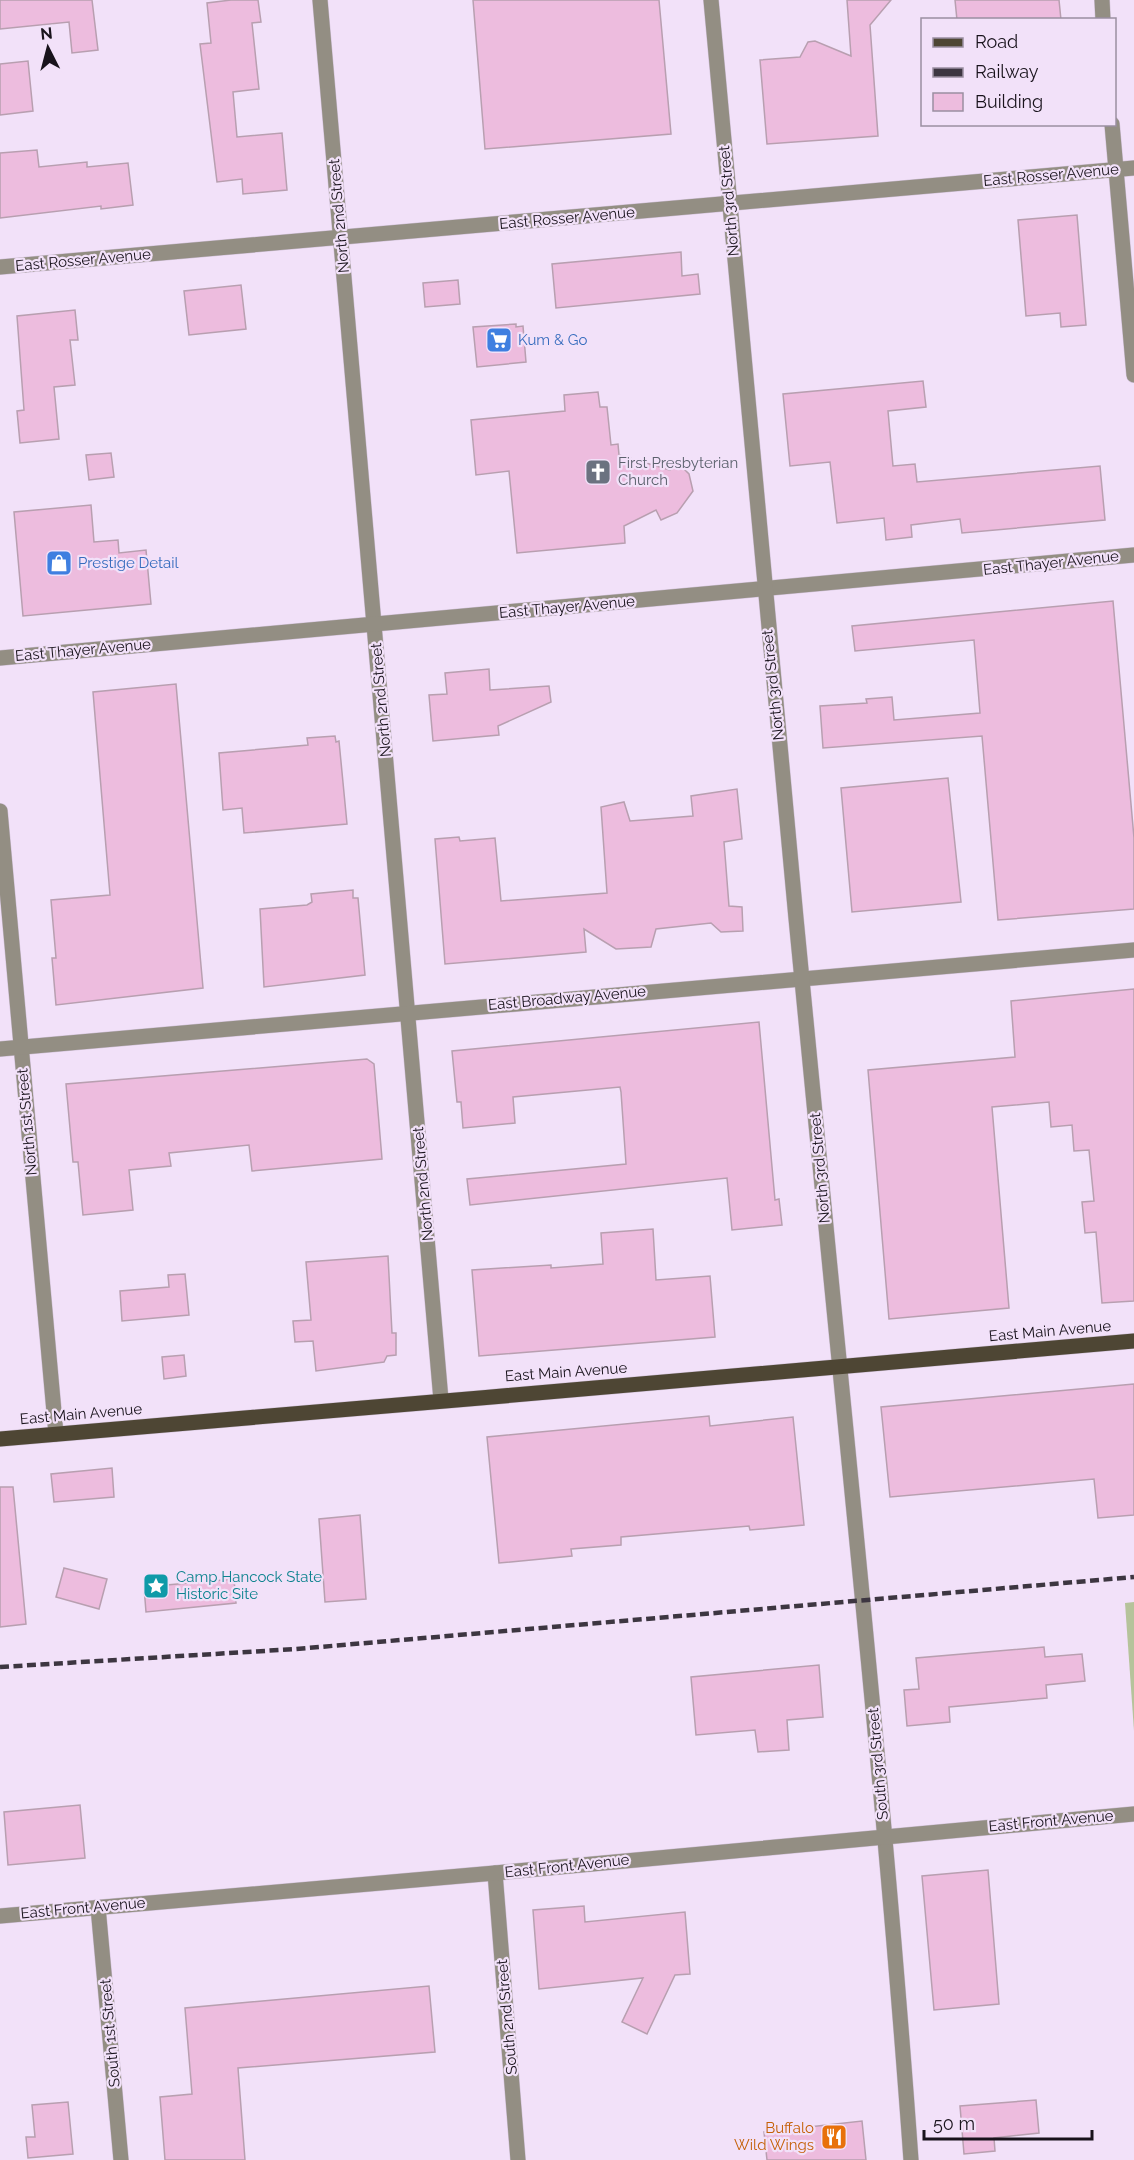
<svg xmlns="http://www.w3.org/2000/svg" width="1134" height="2160" viewBox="0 0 1134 2160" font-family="Raleway,sans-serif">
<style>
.green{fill:#b6c39b}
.building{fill:#edbcde;stroke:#b89fb0;stroke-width:1.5}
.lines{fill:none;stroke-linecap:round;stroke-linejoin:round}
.minor-casing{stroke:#cfc0d6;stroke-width:16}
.tertiary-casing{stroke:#cfc0d6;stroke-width:16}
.primary-casing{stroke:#cfc0d6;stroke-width:16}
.minor{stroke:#938e83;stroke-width:15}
.tertiary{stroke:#938e83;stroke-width:15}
.primary{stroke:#4e4634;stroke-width:15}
.rail{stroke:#3d3641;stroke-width:4.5;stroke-dasharray:9 4.5;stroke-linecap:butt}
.labels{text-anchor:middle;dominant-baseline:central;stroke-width:4.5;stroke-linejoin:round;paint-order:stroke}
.street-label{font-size:15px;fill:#19131c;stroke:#f2e1f9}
.shop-label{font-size:15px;fill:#366cbe;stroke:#f2e1f9;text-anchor:start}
.worship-label{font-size:15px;fill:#5b616d;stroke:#f2e1f9;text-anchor:start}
.culture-label{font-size:15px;fill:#0d838f;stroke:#f2e1f9;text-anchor:start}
.food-label{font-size:15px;fill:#c56008;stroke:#f2e1f9;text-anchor:end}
</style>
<rect width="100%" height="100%" fill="#f2e1f9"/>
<!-- green -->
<polygon class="green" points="1134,1602 1134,1731 1125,1603"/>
<!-- building -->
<g class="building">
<polygon points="0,0 92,0 98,50 72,53 69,22 0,29"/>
<polygon points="231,0 258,0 261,22 252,23 259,89 233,92 237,137 282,133 287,190 243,194 242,179 217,182 200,44 211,43 207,3"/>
<polygon points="473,0 659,0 671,134 485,149"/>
<polygon points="847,0 891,0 870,25 878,136 767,144 760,60 800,57 808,42 815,41 851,56"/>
<polygon points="955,0 1059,0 1061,20 957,20"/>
<polygon points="28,61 33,111 0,115 0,64"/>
<polygon points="37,150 39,167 87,162 87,167 128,163 133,205 101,209 101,206 0,218 0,153"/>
<polygon points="1077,215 1086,325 1061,327 1060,313 1026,316 1018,220"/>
<polygon points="681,252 682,276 698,274 700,294 556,308 552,264"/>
<polygon points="458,280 460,304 425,307 423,283"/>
<polygon points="241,285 246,329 189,335 184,291"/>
<polygon points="75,310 78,340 70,340 75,385 54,387 59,439 20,443 17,411 24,410 17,316"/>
<polygon points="516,324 516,327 523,326 526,362 477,367 473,327"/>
<polygon points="923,381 926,407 888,411 893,466 915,464 917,482 1100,466 1105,520 962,533 960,519 911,525 912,537 886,540 884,518 837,523 830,462 790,466 783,394"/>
<polygon points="598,392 600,407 607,407 611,445 618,444 619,455 670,470 674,463 682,467 689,474 693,491 677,513 661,520 656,510 624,526 625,543 517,553 509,471 476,475 471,420 565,411 564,395"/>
<polygon points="111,453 114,477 89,480 86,455"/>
<polygon points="91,505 94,542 118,540 119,553 146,550 151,604 23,616 14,512"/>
<polygon points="1113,601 1134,838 1134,909 998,920 982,736 823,748 820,706 867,703 866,699 892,697 894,720 980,713 974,640 855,651 852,626"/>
<polygon points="489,669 490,690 549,686 551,702 498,726 499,735 433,741 429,695 447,694 445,673"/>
<polygon points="176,684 203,988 56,1005 52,958 56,958 51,900 110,895 93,692"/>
<polygon points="335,736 336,742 339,741 347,824 244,833 242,808 223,810 219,753 308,745 307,738"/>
<polygon points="948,778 961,902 852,912 841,788"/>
<polygon points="737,789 742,839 724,842 729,906 742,907 743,931 721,932 711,923 656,929 651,947 616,949 584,929 586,952 445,964 435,839 459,837 460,841 495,838 501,901 607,893 601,807 624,802 630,821 693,816 691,796"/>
<polygon points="353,890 353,898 358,898 365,975 264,987 260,909 307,905 312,902 311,894"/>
<polygon points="1134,989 1134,1301 1102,1303 1096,1232 1085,1233 1082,1202 1094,1201 1089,1150 1074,1151 1072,1125 1051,1127 1049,1102 992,1107 1009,1308 889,1319 868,1070 1015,1057 1011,1001"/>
<polygon points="759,1022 775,1200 779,1199 782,1225 732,1230 727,1178 470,1205 467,1179 626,1164 621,1092 620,1087 513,1097 515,1123 463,1128 461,1102 457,1102 452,1051"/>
<polygon points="367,1059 374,1064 382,1159 252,1171 249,1145 169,1153 171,1166 129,1170 133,1210 83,1215 78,1162 73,1162 66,1084"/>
<polygon points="653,1229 656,1280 710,1276 715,1337 479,1356 472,1270 551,1265 551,1268 603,1264 601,1233"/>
<polygon points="388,1256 392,1333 396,1333 396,1355 387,1356 384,1362 316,1371 313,1341 295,1342 293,1321 311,1320 306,1262"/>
<polygon points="185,1274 189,1315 122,1321 120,1291 169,1287 168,1275"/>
<polygon points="184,1355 186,1376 164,1379 162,1357"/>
<polygon points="1134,1384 1134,1515 1098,1518 1094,1479 890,1497 881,1407"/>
<polygon points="709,1416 710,1426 793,1417 804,1525 750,1530 749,1526 621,1537 621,1545 571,1549 572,1556 499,1563 487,1437"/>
<polygon points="112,1468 114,1497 54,1502 51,1474"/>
<polygon points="0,1487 13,1487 26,1624 0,1627"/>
<polygon points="360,1515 366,1599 325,1602 319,1519"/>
<polygon points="64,1568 107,1579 99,1609 56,1597"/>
<polygon points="234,1579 236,1603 146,1612 144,1587"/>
<polygon points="1044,1647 1045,1657 1082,1654 1085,1681 1046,1685 1047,1698 949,1707 950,1722 907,1726 904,1690 919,1689 916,1658"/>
<polygon points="819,1665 823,1717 787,1720 789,1750 758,1752 755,1730 696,1735 691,1677"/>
<polygon points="80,1805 85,1858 8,1865 4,1812"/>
<polygon points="988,1870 999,2004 934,2010 922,1876"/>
<polygon points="584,1906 585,1922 685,1912 690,1974 675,1975 647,2034 622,2022 643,1978 539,1989 533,1910"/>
<polygon points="429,1986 435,2052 238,2068 245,2160 165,2160 160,2097 192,2094 185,2008"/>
<polygon points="1036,2100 1039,2133 994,2138 995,2151 964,2154 960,2106"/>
<polygon points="68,2102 73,2154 28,2158 26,2137 35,2137 32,2105"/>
<polygon points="862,2121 866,2160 767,2160 764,2132"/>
</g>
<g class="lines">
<defs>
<g id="minor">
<polyline points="320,0 441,1400"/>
<polyline points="1102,0 1103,20"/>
<polyline points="1112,124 1134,375"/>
<polyline points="0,658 1134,555"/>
<polyline points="0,811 56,1434"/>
<polyline points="0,1049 1134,950"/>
<polyline points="495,1873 518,2160"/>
<polyline points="98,1907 121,2160"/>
</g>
<g id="tertiary">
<path d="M711,0C749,413 786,825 827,1237C857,1545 889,1852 911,2160"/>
<polyline points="0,267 1134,168"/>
<polyline points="0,1916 495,1873 1134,1814"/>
</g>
<path id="primary" d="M0,1439C378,1405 756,1377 1134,1341"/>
</defs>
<!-- minor casing -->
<use href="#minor" class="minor-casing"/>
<!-- tertiary casing -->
<use href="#tertiary" class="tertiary-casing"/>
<!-- primary casing -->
<use href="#primary" class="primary-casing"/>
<!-- minor -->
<use href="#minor" class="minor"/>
<!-- tertiary -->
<use href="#tertiary" class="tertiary"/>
<!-- primary -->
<use href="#primary" class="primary"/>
<!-- rail -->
<polyline class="rail" points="0,1667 296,1649 1134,1577"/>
</g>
<!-- icons -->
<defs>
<symbol id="supermarket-square" viewBox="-11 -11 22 22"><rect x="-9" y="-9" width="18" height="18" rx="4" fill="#3f7fe0" stroke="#f2e1f9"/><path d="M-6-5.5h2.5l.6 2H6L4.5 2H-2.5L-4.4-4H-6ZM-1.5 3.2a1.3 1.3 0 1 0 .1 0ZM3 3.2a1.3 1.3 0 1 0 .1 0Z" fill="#fff"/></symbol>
<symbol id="church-square" viewBox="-11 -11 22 22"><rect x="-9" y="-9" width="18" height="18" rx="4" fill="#6b7280" stroke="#f2e1f9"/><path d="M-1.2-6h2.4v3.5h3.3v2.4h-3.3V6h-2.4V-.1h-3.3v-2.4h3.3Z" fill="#fff"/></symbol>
<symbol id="shop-square" viewBox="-11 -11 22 22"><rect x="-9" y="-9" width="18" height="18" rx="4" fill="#3f7fe0" stroke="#f2e1f9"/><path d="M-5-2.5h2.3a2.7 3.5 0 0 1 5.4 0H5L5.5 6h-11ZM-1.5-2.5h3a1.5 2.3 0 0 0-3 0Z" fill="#fff"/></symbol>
<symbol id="sight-square" viewBox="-11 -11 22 22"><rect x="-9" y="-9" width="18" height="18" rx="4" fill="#0f9aa8" stroke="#f2e1f9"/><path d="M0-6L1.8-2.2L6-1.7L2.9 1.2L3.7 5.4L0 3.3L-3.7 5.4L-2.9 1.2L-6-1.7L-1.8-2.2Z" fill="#fff"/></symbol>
<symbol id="restaurant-square" viewBox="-11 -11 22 22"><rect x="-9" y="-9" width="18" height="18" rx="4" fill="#e8710a" stroke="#f2e1f9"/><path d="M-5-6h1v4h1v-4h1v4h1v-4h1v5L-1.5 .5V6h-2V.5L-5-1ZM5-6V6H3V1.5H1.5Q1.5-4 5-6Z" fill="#fff"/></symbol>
</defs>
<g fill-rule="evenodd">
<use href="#supermarket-square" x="484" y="325" width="30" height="30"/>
<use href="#church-square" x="583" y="457" width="30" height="30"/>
<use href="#shop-square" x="44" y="548" width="30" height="30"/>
<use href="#sight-square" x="141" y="1571" width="30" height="30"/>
<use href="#restaurant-square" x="819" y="2122" width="30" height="30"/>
</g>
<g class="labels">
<!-- street labels -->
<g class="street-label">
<text transform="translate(1051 175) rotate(-5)">East Rosser Avenue</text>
<text transform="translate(729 201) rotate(-95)">North 3rd Street</text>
<text transform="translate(339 216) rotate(-95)">North 2nd Street</text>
<text transform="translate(567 218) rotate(-5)">East Rosser Avenue</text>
<text transform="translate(83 260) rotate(-5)">East Rosser Avenue</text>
<text transform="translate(1051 563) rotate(-6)">East Thayer Avenue</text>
<text transform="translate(567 607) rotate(-5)">East Thayer Avenue</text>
<text transform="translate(83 650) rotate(-5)">East Thayer Avenue</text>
<text transform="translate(773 685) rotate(-96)">North 3rd Street</text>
<text transform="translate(381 700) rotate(-95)">North 2nd Street</text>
<text transform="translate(567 998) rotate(-5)">East Broadway Avenue</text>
<text transform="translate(27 1122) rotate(-95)">North 1st Street</text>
<text transform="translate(820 1168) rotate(-95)">North 3rd Street</text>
<text transform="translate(423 1184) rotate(-95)">North 2nd Street</text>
<text transform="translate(1050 1331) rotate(-5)">East Main Avenue</text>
<text transform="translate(566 1372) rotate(-4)">East Main Avenue</text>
<text transform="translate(81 1414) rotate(-5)">East Main Avenue</text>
<text transform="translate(878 1764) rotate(-95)">South 3rd Street</text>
<text transform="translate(1051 1821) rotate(-5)">East Front Avenue</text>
<text transform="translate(567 1866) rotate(-6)">East Front Avenue</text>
<text transform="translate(83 1908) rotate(-5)">East Front Avenue</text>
<text transform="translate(507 2017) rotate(-95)">South 2nd Street</text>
<text transform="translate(110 2033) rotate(-95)">South 1st Street</text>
</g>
<!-- shop labels -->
<g class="shop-label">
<text x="518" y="340">Kum &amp; Go</text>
<text x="78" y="563">Prestige Detail</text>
</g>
<!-- worship labels -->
<g class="worship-label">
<text x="618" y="463">First Presbyterian<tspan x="618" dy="17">Church</tspan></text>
</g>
<!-- culture labels -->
<g class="culture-label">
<text x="176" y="1577">Camp Hancock State<tspan x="176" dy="17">Historic Site</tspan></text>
</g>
<!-- food labels -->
<g class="food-label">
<text x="814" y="2128">Buffalo<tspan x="814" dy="17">Wild Wings</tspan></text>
</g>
</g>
<!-- legend -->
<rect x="921" y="18" width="195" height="108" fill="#f2e1f9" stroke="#9b8fa1" stroke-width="1.5"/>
<rect x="933" y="38" width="30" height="9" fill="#4e4634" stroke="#9b8fa1" stroke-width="1.5"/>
<text x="975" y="48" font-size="18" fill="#19131c">Road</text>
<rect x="933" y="68" width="30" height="9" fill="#3d3641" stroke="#9b8fa1" stroke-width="1.5"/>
<text x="975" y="78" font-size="18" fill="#19131c">Railway</text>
<rect x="933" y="93" width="30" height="18" fill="#edbcde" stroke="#9b8fa1" stroke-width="1.5"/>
<text x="975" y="108" font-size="18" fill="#19131c">Building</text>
<!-- north arrow -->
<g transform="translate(48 48) rotate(354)" stroke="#f2e1f9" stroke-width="4.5" paint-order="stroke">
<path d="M0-4.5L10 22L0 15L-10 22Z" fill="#19131c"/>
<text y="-9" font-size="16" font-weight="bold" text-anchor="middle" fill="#19131c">N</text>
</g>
<!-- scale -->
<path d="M924 2130v9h168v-9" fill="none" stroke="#19131c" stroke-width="3"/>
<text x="933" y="2130" font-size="18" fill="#19131c" stroke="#f2e1f9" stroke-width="4.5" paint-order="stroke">50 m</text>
</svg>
